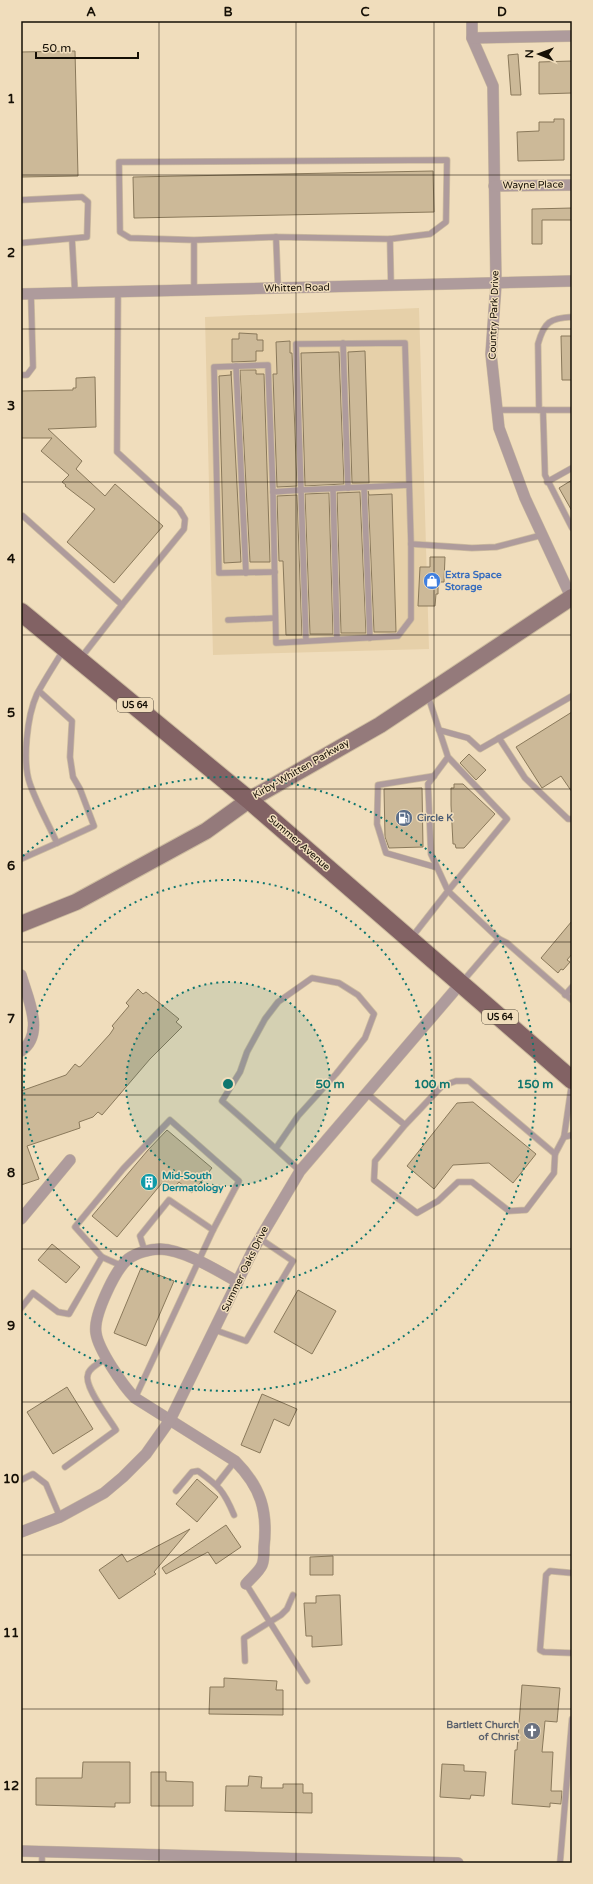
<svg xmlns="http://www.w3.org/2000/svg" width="593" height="1884" viewBox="0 0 593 1884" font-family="'Varela Round',sans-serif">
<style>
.built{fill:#e6d0a9}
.building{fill:#ccb998;stroke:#8a795b}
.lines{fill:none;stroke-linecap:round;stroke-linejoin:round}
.service-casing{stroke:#cdbc9f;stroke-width:7}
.minor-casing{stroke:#cdbc9f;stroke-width:12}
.secondary-casing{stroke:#cdbc9f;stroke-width:18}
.primary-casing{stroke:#cdbc9f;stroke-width:20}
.service{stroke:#ae9b9c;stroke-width:5.5}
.minor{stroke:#ae9b9c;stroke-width:11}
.secondary{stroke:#947a7b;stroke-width:16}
.primary{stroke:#826264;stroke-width:18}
.grid{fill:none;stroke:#150f05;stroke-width:1;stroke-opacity:0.55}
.ring{fill:none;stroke:#0f766e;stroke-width:2;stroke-dasharray:2 4}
.labels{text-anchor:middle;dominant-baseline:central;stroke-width:3;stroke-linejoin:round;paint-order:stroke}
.shield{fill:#f0ddbc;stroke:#574d3c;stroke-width:1}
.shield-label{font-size:9px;font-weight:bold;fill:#150f05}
.street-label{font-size:10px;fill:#150f05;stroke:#f0ddbc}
.shop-label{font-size:10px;font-weight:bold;fill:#366cbe;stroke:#f0ddbc;text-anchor:start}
.service-label{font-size:10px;font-weight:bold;fill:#4e5e75;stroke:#f0ddbc;text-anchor:start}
.culture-label{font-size:10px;font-weight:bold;fill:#0d838f;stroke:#f0ddbc;text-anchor:start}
.worship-label{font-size:10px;font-weight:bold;fill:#5b616d;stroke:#f0ddbc;text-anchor:end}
.centre{fill:#0f766e;stroke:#f0ddbc;stroke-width:2}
.ring-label{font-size:12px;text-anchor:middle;font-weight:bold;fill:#0f766e;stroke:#f0ddbc;stroke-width:3;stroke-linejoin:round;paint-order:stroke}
.neatline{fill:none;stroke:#150f05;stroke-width:1.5}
.grid-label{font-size:13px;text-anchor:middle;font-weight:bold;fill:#150f05}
</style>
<rect width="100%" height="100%" fill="#f0ddbc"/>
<!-- built -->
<polygon class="built" points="419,308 429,649 213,655 205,317"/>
<!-- building -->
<g class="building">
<polygon points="75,51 78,176 21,177 21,52"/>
<polygon points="518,54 521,95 511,95 508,55"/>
<polygon points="572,61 572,93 539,94 539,62"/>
<polygon points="554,119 564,119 564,160 518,161 517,132 539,131 539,122 554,122"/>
<polygon points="433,171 434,212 134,218 133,177"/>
<polygon points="572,208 572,220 542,220 542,244 532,244 532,209"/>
<polygon points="239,333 257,334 257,340 263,340 263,351 256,351 256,361 232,362 232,339 239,339"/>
<polygon points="561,336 572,336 572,380 562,380"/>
<polygon points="290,341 290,353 292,353 297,486 277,487 273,374 277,374 276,342"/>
<polygon points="365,351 369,483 352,483 348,352"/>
<polygon points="336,352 339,352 344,484 305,486 301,353"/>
<polygon points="240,370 256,370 256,374 264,374 270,562 250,562"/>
<polygon points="231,371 241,562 224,563 219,376 231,375"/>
<polygon points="95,377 96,427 48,429 82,461 76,469 105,496 115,484 163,526 114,583 67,542 95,509 65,486 66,485 62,482 69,475 41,451 52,438 21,438 21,391 73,390 73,388 76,388 76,378"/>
<polygon points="572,480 572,511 559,488"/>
<polygon points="368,491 369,495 392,494 396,632 374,632"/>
<polygon points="360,492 366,633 341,633 337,493"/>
<polygon points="329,493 333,634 310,634 305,494"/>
<polygon points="297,495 302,635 286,635 283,561 279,561 277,496"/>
<polygon points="430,557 445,557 444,582 438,582 438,594 436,594 435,606 418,606 420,567 430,567"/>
<polygon points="572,712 572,792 561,776 542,788 516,747"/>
<polygon points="469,754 486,770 476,780 460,763"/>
<polygon points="454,784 463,784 495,814 464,848 456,848 455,844 453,844 451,805 451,788 454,788"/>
<polygon points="422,788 423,847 389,848 385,837 384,789"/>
<polygon points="572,921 572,954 567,960 570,962 563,970 561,969 558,973 541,958"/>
<polygon points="138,989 143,994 146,992 179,1019 176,1022 182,1027 150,1059 102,1115 98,1112 93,1117 79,1122 80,1128 27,1146 39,1179 21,1185 21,1091 66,1075 75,1064 79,1067 81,1066 110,1034 114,1028 112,1026 129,1006 126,1003"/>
<polygon points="473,1102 536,1154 513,1183 489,1163 453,1165 434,1189 407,1166 457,1103"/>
<polygon points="167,1130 212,1168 192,1193 179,1182 171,1191 162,1183 117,1237 92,1216 148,1150"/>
<polygon points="52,1244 80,1267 66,1283 38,1260"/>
<polygon points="141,1268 174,1281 146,1346 114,1333"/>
<polygon points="298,1290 336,1311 312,1354 274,1332"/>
<polygon points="67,1387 93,1429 53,1454 27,1412"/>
<polygon points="262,1394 297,1409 289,1426 274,1419 260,1453 241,1445"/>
<polygon points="197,1479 218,1497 197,1522 176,1504"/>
<polygon points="226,1525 241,1547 216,1564 208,1552 166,1574 162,1568"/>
<polygon points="190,1529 154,1572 156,1574 119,1599 99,1570 122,1554 127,1562"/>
<polygon points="333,1556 333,1575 310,1575 310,1557"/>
<polygon points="334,1595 340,1595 342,1645 312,1647 312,1636 306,1636 304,1603 316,1603 316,1596"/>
<polygon points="224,1678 277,1681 276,1690 283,1690 283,1715 209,1714 210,1687 224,1687"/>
<polygon points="522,1685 560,1688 557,1722 545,1721 542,1752 553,1752 551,1791 562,1791 561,1804 550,1803 550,1807 512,1804 515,1750 517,1750"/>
<polygon points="83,1762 130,1762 130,1803 115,1803 115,1807 36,1805 36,1778 82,1778"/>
<polygon points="442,1764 464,1765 464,1771 486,1772 484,1796 471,1795 470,1799 440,1797"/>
<polygon points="151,1772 166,1772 166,1781 193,1782 193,1806 151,1806"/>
<polygon points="249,1776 262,1777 261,1788 283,1788 283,1784 303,1784 303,1793 312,1793 312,1813 225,1811 226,1786 248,1786"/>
</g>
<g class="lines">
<defs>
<g id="service">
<polyline points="21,200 82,197 88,202 87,237 21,243"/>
<polyline points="276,237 278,288"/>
<polyline points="72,239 75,293"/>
<polyline points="390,239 391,286"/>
<polyline points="194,290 194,240 130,238 120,232 119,162 447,160 446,222 430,234 390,239 276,237 194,240"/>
<polyline points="118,291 117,452 179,509 185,519 184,529 122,605"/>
<polyline points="343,343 348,488"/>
<polyline points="236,366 246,573"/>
<polyline points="21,375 27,375 33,367 31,294"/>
<polyline points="497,410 572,410"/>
<path d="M539,410L538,344C544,322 550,318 572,317"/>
<polyline points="543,410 545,475 572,528"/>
<polyline points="547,482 572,468"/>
<polyline points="364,488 370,638"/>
<polyline points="333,489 337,639"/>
<polyline points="273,492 268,365 214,367 219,573 275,572"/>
<polyline points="23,516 122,605 80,659"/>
<polyline points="411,544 472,548 496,547 542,535"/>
<polyline points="228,620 275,618"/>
<polyline points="306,641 301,490 273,492 276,643 398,636 411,619 411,544 405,343 296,344 301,490 409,485"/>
<polyline points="39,691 72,721 70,757 73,777 80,789 94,826 57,843"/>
<polyline points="428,696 448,757 507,819 448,891 431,854 428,784 448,757"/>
<polyline points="439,730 468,738 480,749 572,696"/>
<polyline points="499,738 525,778 568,819 572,819"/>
<polyline points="434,776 378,785 377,824 386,853 435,867"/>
<path d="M21,859L57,843C48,823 37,804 30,784C22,762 27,716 37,694C45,679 55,664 64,649"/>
<polyline points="412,937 448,891 499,939 463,981"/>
<polyline points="499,939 507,943 572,1000"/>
<polyline points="565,995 572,987"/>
<polyline points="366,1093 405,1125 442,1086 456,1081 469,1081 555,1154 554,1173 526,1210 509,1211 472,1182 458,1182 438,1201 417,1213 374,1180 375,1161 405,1125"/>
<polyline points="564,1137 572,1082"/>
<path d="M276,1148L298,1116L336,1074L365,1038L374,1014L358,995L339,983L312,978L278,1002L265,1019L247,1052L240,1072L222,1101C249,1124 274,1147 300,1171"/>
<polyline points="555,1154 564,1137 572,1135"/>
<polyline points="102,1257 75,1227 123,1169 170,1120 239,1181 213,1230"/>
<polyline points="21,1308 33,1293 58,1312 69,1314 102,1257 122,1266"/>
<polyline points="215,1330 246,1341 293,1261 259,1238"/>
<polyline points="135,1398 213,1230 169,1200 140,1236 145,1252"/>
<path d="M65,1467L116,1430C109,1418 83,1386 88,1374C90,1367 101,1362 107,1358"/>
<polyline points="21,1480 33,1474 46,1484 60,1517"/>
<polyline points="217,1484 235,1461"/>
<path d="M176,1491L192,1472L198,1471C219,1486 224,1491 234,1515"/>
<polyline points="572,1573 550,1571 546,1575 540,1650 544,1652 572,1653"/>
<polyline points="246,1584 307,1681"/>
<polyline points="245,1661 244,1638 281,1615 287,1609 293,1595"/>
<polyline points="42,1863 42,1852"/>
<polyline points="560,1863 572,1719"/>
</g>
<g id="minor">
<polyline points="472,21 472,38 493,86 496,284 491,354 499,428 525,498 571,597"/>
<polyline points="472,38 572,36"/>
<polyline points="494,186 572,185"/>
<polyline points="21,294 572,281"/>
<path d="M21,975C27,997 46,1034 21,1051"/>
<polyline points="21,1219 70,1160"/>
<path d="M238,1282C216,1270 185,1250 160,1249C150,1249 136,1253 128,1259C115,1270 93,1316 96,1333C98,1349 123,1386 135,1398L235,1461C261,1487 268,1511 264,1547C264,1552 264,1561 262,1565C259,1572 251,1578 246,1584"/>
<polyline points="21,1532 60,1517 104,1493 123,1477 146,1454 170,1420 253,1250 300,1171 461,983"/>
<polyline points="21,1851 458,1863"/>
</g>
<polyline id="secondary" points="21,924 76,902 206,831 249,800 380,725 572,597"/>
<polyline id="primary" points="21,612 249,800 572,1080"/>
</defs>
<!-- service casing -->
<use href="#service" class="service-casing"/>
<!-- minor casing -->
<use href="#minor" class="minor-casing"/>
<!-- secondary casing -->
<use href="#secondary" class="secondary-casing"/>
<!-- primary casing -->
<use href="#primary" class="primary-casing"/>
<!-- service -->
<use href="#service" class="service"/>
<!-- minor -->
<use href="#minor" class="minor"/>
<!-- secondary -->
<use href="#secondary" class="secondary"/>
<!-- primary -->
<use href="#primary" class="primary"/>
</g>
<!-- grid -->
<path class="grid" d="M159,21V1863M296,21V1863M434,21V1863M21,175H572M21,329H572M21,482H572M21,635H572M21,789H572M21,942H572M21,1095H572M21,1249H572M21,1402H572M21,1555H572M21,1709H572"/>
<!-- distance rings -->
<circle cx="228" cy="1084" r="102" fill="#0f766e" fill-opacity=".12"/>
<g class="ring">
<circle cx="228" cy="1084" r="102"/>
<circle cx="228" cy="1084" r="204"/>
<path d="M23 856A307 307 0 1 1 23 1312"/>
</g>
<!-- icons -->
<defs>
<symbol id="shop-disc" viewBox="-11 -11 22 22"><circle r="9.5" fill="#3f7fe0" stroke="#f0ddbc"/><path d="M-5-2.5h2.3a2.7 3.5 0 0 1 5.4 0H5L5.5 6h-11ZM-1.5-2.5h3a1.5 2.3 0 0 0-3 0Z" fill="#fff"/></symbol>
<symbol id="fuel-disc" viewBox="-11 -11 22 22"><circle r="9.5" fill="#5c6f8a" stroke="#f0ddbc"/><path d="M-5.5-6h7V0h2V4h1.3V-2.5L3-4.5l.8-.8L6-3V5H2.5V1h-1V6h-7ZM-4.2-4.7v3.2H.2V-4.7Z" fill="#fff"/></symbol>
<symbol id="building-disc" viewBox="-11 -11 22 22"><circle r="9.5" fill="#0f9aa8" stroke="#f0ddbc"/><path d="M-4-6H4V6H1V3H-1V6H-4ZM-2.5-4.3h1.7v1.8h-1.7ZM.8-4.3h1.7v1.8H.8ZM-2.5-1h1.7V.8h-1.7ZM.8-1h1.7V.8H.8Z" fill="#fff"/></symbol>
<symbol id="church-disc" viewBox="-11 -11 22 22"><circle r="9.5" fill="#6b7280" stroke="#f0ddbc"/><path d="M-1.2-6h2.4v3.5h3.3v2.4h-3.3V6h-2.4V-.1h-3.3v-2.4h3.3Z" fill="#fff"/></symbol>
</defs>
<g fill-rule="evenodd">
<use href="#shop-disc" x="422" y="571" width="20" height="20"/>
<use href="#fuel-disc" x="394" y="808" width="20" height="20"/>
<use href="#building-disc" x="139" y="1172" width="20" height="20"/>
<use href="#church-disc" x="522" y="1721" width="20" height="20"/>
</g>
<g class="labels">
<!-- shield labels -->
<g class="shield">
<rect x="117" y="698" width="36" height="14" rx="3"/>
<rect x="482" y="1010" width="36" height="14" rx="3"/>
</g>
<g class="shield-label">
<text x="135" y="705">US 64</text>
<text x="500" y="1017">US 64</text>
</g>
<!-- street labels -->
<g class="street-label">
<text transform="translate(533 185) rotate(-1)">Wayne Place</text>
<text transform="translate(297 288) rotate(-1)">Whitten Road</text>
<text transform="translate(494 315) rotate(-88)">Country Park Drive</text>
<text transform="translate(301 769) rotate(-30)">Kirby-Whitten Parkway</text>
<text transform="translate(299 843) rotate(41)">Summer Avenue</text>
<text transform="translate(245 1269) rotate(-64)">Summer Oaks Drive</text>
</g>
<!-- shop labels -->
<g class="shop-label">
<text x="445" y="575">Extra Space<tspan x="445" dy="12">Storage</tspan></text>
</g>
<!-- service labels -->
<g class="service-label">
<text x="417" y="818">Circle K</text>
</g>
<!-- culture labels -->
<g class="culture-label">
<text x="162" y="1176">Mid-South<tspan x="162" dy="12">Dermatology</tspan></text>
</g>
<!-- worship labels -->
<g class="worship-label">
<text x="519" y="1725">Bartlett Church<tspan x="519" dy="12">of Christ</tspan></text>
</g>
</g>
<circle cx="228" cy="1084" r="6" class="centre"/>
<g class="ring-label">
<text x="330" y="1088">50 m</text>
<text x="432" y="1088">100 m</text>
<text x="535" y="1088">150 m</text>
</g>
<!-- border -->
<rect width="593" height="1884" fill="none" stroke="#f0ddbc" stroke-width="44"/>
<!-- north arrow -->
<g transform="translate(539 54) rotate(271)" stroke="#f0ddbc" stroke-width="3" paint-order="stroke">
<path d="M0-3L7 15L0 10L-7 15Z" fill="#150f05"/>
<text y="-6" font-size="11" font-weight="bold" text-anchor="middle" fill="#150f05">N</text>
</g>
<!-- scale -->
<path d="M36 52v6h102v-6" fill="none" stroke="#150f05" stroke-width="2"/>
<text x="42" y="52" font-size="12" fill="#150f05" stroke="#f0ddbc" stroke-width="3" paint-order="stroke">50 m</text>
<rect x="22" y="22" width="549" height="1840" class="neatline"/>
<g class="grid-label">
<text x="91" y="16">A</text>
<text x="228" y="16">B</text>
<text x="365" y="16">C</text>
<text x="502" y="16">D</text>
<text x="11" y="103">1</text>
<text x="11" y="257">2</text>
<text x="11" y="410">3</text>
<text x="11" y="563">4</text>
<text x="11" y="717">5</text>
<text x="11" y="870">6</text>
<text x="11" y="1023">7</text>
<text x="11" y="1177">8</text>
<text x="11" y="1330">9</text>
<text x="11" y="1483">10</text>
<text x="11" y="1637">11</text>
<text x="11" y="1790">12</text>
</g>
</svg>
